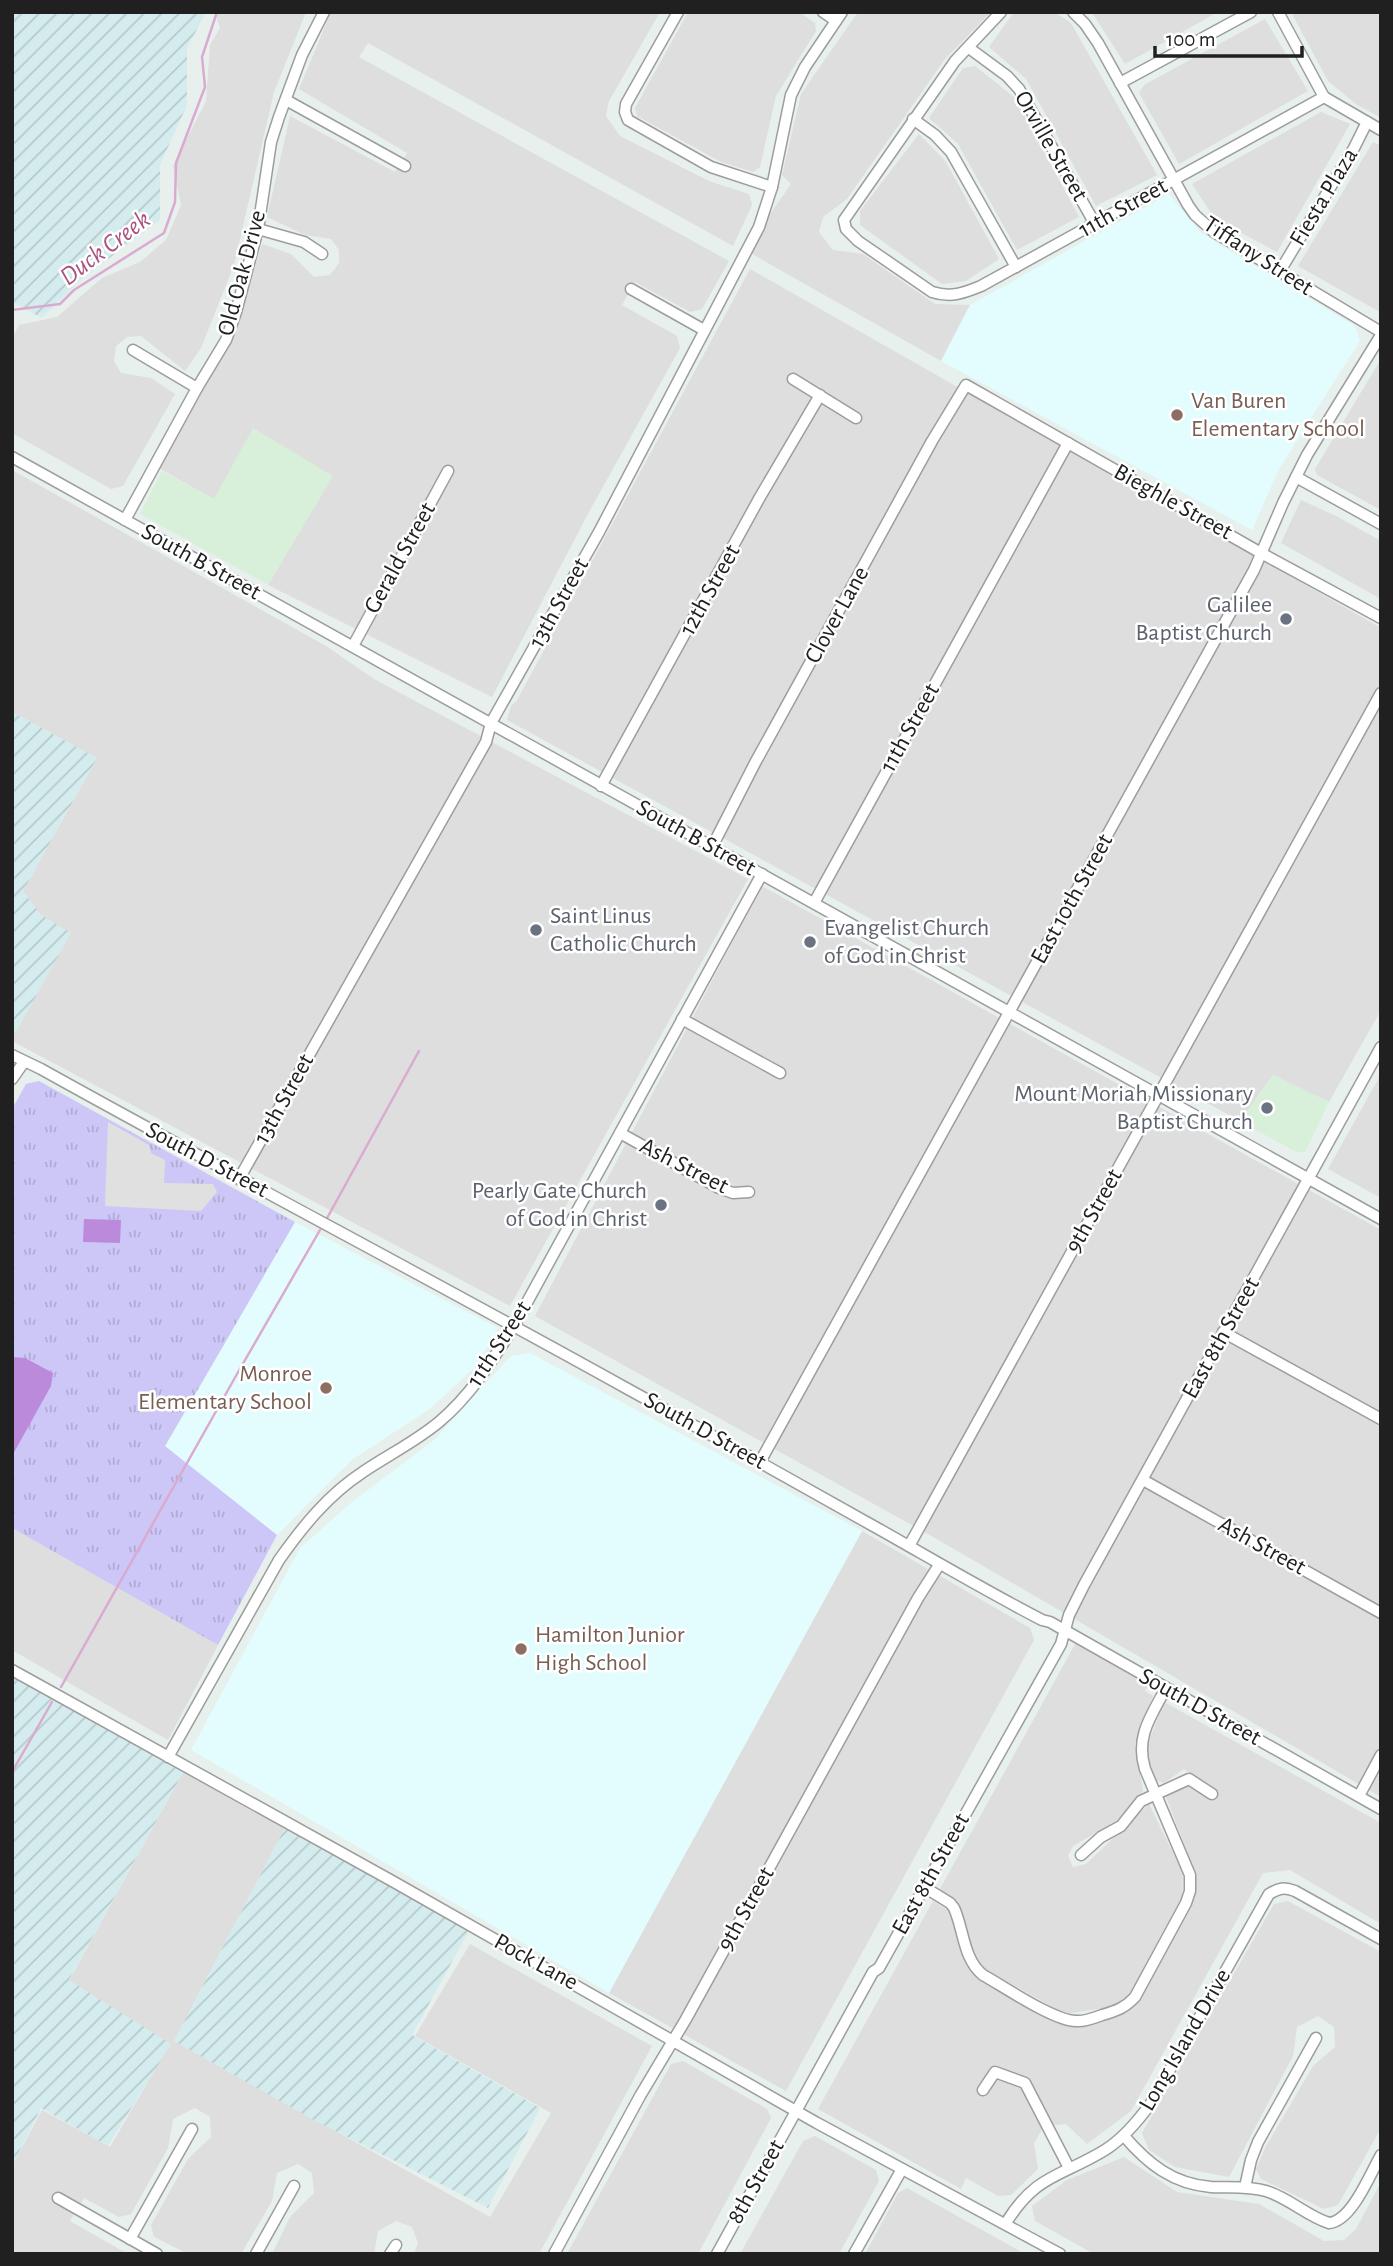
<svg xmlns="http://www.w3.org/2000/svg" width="1393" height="2266" viewBox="0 0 1393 2266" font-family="'Alegreya Sans',sans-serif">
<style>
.residential{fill:#dddedd}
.commercial{fill:#d8f0d9}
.education{fill:#e3fdfe}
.farmland{fill:url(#farmland-furrows)}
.park{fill:url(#park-tufts)}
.pitch{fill:#bc8adb}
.parking{fill:#e0e0e0}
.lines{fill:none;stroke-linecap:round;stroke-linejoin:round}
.stream{stroke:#dbaad0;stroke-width:2.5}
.minor-casing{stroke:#9d9d9d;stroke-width:13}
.minor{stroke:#fff;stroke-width:10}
.education-dot{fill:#8d6e63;stroke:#fff;stroke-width:2.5}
.worship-dot{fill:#6b7280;stroke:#fff;stroke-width:2.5}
.labels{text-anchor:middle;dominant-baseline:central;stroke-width:5;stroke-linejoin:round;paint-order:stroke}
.street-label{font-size:24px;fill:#202020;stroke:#fff}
.education-label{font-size:24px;fill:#785e54;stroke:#fff;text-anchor:start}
.worship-label{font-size:24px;fill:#5b616d;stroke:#fff;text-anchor:end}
.water-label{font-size:26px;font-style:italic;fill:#ac517e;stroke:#fff}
</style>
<defs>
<pattern id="farmland-furrows" width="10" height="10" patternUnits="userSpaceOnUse" patternTransform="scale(1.75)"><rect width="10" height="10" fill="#d4ecee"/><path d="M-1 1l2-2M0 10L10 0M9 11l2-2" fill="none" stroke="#b6cacc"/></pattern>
<pattern id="park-tufts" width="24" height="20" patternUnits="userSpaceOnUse" patternTransform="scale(1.75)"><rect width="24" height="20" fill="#ccc7f7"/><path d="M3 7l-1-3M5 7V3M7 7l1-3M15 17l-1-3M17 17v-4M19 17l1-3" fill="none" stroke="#afabd3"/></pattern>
</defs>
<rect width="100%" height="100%" fill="#e7f0ed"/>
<!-- residential -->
<g class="residential">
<polygon points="215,12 306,12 274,92 234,265 201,348 185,371 141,336 127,337 116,346 114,361 121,373 151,378 175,394 123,486 111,489 12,433 12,338 19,325 57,317 102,278 140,262 166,240 181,205 173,166 206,101 210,45 220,28"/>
<polygon points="331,12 660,12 609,101 606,116 620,136 709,181 749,194 752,205 733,246 368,43 359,57 729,261 702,309 690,312 635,282 622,305 677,336 680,348 589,512 492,697 268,585 332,476 213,499 159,468 207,383 240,315 262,244 291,254 314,277 330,275 339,263 339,250 331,239 305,235 267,217 290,116 395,172 407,153 299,89"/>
<polygon points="688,12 799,12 815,23 816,31 776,96 760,167 753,172 721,162 637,116 635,108"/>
<polygon points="858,12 991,12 945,59 847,199 823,217 819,232 833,250 863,254 935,304 970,305 941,361 745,250 791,184 782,175 801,94"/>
<polygon points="1014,12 1054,12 1071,23 1157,175 1096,206 1026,79 989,47"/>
<polygon points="1090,12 1218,12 1125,64 1095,17"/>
<polygon points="1291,12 1381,12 1381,118 1356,104 1328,81"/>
<polygon points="1265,19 1308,91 1179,164 1139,93 1144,85"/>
<polygon points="975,66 1014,97 1079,217 1017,250 958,144 929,118 963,68"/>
<polygon points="1321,112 1350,124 1277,252 1215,219 1192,184"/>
<polygon points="919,134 946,162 999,259 966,281 942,284 860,225 860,211"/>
<polygon points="1373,142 1381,146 1380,312 1298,266"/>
<polygon points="750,269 1381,628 1381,1010 1329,1102 1273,1075 1240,1121 507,720 511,706 517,700"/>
<polygon points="1381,359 1381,510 1317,475 1315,469"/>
<polygon points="12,470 326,646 374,679 748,879 510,1306 12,1041 40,914 23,891 97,758 12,712"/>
<polygon points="1301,500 1338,517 1381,541 1381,599 1281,543"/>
<polygon points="762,886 1381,1230 1381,1797 928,1534 535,1316"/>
<polygon points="1381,1074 1381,1198 1328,1169"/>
<polygon points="12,1528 218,1645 168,1740 12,1650"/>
<polygon points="862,1531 1030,1628 1034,1640 786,2091 609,1993"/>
<polygon points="1078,1639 1151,1680 1145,1691 1153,1696 1135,1744 1143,1791 1116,1821 1073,1846 1068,1856 1073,1867 1086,1864 1149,1804 1183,1873 1182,1897 1131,1992 1116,2006 1065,2014 985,1969 975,1956 959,1905 940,1889"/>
<polygon points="1166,1703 1381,1823 1381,1924 1290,1870 1263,1873 1131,2111 1087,2144 1066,2124 1044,2126 1034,2143 1038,2169 1011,2195 998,2196 966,2178 961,2189 818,2109 933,1901 949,1911 963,1956 978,1979 1068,2027 1088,2027 1126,2013 1142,1997 1196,1893 1195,1872 1166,1797 1187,1786 1210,1798 1215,1788 1184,1769 1164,1783 1155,1780 1146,1749 1162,1707"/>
<polygon points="187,1765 288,1822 174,2041 490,2217 551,2113 415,2036 470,1944 652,2046 539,2254 414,2254 418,2243 412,2227 396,2221 378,2231 374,2254 272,2254 290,2217 314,2193 312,2173 298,2164 277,2173 272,2201 241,2254 188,2254 154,2237 151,2225 188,2159 211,2137 210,2117 195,2108 173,2119 168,2148 131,2214 119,2217 84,2198 70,2221 128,2254 12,2254 12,2166 42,2110 110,2147 170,2044 69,1981"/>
<polygon points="1288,1901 1381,1952 1381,2128 1338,2205 1324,2209 1261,2179 1256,2169 1265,2148 1313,2066 1335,2047 1334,2027 1318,2016 1297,2027 1293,2056 1229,2177 1175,2167 1149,2150 1142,2133 1274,1904"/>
<polygon points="683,2061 767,2109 771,2118 698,2254 567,2254 671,2064"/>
<polygon points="815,2136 876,2170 879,2181 839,2254 740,2254 803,2141"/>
<polygon points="1124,2157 1177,2192 1259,2204 1324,2241 1344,2240 1356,2229 1381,2182 1381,2254 1094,2254 1035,2221 1032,2206 1067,2180"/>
<polygon points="907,2188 1025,2254 865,2254 898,2193"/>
</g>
<!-- commercial -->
<g class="commercial">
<polygon points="253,428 333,476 268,585 140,514 162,471 214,499"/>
<polygon points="1273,1075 1329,1102 1305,1152 1296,1152 1240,1121"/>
</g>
<!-- education -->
<g class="education">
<polygon points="1169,194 1201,233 1355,326 1360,341 1279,469 1252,530 941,361 970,305"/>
<polygon points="295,1222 498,1328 476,1366 430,1409 353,1459 277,1535 165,1447"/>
<polygon points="530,1353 862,1531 609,1993 191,1750 300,1548 352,1502 434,1440 511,1356"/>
</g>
<!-- farmland -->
<g class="farmland">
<polygon points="12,12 204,12 204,16 187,48 187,105 160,165 160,220 84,277 42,318 12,302"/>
<polygon points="12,712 97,758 23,891 40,914 71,933 12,1039"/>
<polygon points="12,1667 187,1765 69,1980 171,2044 108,2146 41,2108 12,2166"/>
<polygon points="288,1822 471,1927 412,2035 540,2108 488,2208 310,2118 174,2041"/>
</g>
<!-- park -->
<polygon class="park" points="39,1081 295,1222 165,1446 277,1535 218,1645 12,1528 12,1109 26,1084"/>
<!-- pitch -->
<g class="pitch">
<polygon points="84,1219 121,1220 120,1243 83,1242"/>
<polygon points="12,1357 25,1358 53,1373 51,1386 12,1456"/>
</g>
<!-- parking -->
<polygon class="parking" points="108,1122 149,1145 151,1153 165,1160 164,1183 213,1184 217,1192 201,1211 105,1206"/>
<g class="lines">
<!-- stream -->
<g class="stream">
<polyline points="12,310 60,304 74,290 164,233 175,202 176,163 205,87 202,57 217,12"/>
<polyline points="326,1220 419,1051"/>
<polyline points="61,1687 237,1374 320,1230"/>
<polyline points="12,1772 52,1702"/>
</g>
<defs>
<g id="minor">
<polyline points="678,12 626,104 625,112 628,120 711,167 772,187"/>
<polyline points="823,12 836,21"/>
<path d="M1001,12L955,61L844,220L846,229L858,241L932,292C951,298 964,293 981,286L1324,97"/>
<polyline points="1073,12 1085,24 1098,43 1188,205 1195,215 1214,232 1381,332"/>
<polyline points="1278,12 1324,97"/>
<polyline points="969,48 1007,76 1019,89 1095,224"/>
<polyline points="1120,83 1251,12"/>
<polyline points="1324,97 1381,130"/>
<polyline points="286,100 405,166"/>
<polyline points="913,119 935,135 951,152 1016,267"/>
<polyline points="258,229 304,242 322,254"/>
<polyline points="1280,271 1354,148 1367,122"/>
<polyline points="631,289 704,330"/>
<polyline points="133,350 197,388"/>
<polyline points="793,379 856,418"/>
<polyline points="12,457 1381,1219"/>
<polyline points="1296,477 1381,524"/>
<polyline points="125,520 197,388 226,340 236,312 258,229 271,142 279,117 302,55 324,12"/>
<polyline points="353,646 448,471"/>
<polyline points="601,786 760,497 820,395"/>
<polyline points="712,847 755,763 932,441 966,385 1261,553 1381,618"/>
<polyline points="814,903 1068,443"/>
<polyline points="682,1019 780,1073"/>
<path d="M12,1055L41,1069C235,1177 432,1280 626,1388C710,1434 793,1481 877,1528C932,1559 986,1591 1042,1620L1050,1622L1381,1809"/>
<polyline points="12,1079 24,1062"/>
<polyline points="620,1133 719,1188 733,1193 749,1192"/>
<polyline points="239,1179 486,742 491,723 599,532 759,227 772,187 791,95 805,67 842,12"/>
<polyline points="1223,1332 1381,1419"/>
<polyline points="760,1462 1254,570 1283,503 1307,455 1381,335"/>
<polyline points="1143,1480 1381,1613"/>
<polyline points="909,1546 1381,693"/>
<polyline points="12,1670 394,1882 817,2123 1060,2254"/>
<path d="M168,1757L279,1560C303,1526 328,1495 363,1472C388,1455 415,1442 439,1422C471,1395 492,1361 514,1326L762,874"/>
<polyline points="1359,1796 1381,1755"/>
<polyline points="1081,1855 1101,1837 1121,1826 1141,1801 1189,1779 1212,1794"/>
<path d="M924,1887L950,1903L954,1908C964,1930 963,1959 983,1975C1003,1986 1054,2021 1076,2021C1085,2022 1094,2018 1102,2015C1116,2011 1125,2008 1135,1997L1186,1903L1190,1891V1875L1145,1769C1135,1737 1151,1716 1166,1688"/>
<polyline points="983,2090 995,2072 1025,2083 1069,2168"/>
<path d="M1124,2136C1148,2164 1173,2184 1211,2187C1229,2188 1248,2186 1266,2191C1289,2198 1307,2216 1329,2223C1352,2221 1370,2174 1381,2155"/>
<polyline points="1245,2187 1251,2160 1258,2142 1316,2038"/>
<polyline points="58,2198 157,2254"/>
<path d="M1006,2223C1036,2174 1061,2177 1105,2150C1124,2138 1138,2121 1151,2103L1269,1894C1279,1888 1284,1887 1295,1891L1381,1939"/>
<polyline points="130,2239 192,2129"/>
<polyline points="256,2254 294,2186"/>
<polyline points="390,2254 396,2245"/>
<polyline points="554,2254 640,2096 686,2019 918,1598 939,1565"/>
<polyline points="717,2254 873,1972 879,1968 1061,1644 1069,1615 1084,1585 1381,1047"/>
<polyline points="854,2254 902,2169"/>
</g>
</defs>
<!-- minor casing -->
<use href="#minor" class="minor-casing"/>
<!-- minor -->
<use href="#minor" class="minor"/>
</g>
<!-- markers -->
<g class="education-dot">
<circle cx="1177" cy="415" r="7"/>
<circle cx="326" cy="1388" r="7"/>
<circle cx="521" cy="1649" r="7"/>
</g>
<g class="worship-dot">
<circle cx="1286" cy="619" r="7"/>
<circle cx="536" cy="930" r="7"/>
<circle cx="810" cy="942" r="7"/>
<circle cx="1267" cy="1108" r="7"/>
<circle cx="661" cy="1205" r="7"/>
</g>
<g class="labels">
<!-- street labels -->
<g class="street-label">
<text transform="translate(1051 146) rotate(60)">Orville Street</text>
<text transform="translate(1324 197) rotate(-59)">Fiesta Plaza</text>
<text transform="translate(1123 208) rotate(-29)">11th Street</text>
<text transform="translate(1258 256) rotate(33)">Tiffany Street</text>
<text transform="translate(242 273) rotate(-75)">Old Oak Drive</text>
<text transform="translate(1173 502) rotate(29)">Bieghle Street</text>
<text transform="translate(400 558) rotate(-61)">Gerald Street</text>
<text transform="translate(201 562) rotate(29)">South B Street</text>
<text transform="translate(710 590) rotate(-61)">12th Street</text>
<text transform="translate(559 603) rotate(-61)">13th Street</text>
<text transform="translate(837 615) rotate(-61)">Clover Lane</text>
<text transform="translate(910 728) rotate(-61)">11th Street</text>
<text transform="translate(696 838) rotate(29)">South B Street</text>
<text transform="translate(1072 899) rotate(-61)">East 10th Street</text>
<text transform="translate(284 1099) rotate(-61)">13th Street</text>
<text transform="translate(207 1160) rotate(28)">South D Street</text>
<text transform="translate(684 1166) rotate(27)">Ash Street</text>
<text transform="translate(1094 1211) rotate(-61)">9th Street</text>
<text transform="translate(1221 1338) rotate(-61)">East 8th Street</text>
<text transform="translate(499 1344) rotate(-57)">11th Street</text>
<text transform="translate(705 1431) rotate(29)">South D Street</text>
<text transform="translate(1262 1546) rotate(29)">Ash Street</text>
<text transform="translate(1200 1707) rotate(29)">South D Street</text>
<text transform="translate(931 1874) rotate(-61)">East 8th Street</text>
<text transform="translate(746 1909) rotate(-61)">9th Street</text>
<text transform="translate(536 1962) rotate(29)">Pock Lane</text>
<text transform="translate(1185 2040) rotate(-60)">Long Island Drive</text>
<text transform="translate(756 2182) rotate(-61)">8th Street</text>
</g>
<!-- education labels -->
<g class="education-label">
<text x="1191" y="401">Van Buren<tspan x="1191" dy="28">Elementary School</tspan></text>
<text x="312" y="1374" text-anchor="end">Monroe<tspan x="312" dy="28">Elementary School</tspan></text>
<text x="535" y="1635">Hamilton Junior<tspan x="535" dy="28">High School</tspan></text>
</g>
<!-- worship labels -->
<g class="worship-label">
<text x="1272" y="605">Galilee<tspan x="1272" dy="28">Baptist Church</tspan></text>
<text x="550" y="916" text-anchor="start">Saint Linus<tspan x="550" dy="28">Catholic Church</tspan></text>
<text x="824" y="928" text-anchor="start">Evangelist Church<tspan x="824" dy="28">of God in Christ</tspan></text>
<text x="1253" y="1094">Mount Moriah Missionary<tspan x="1253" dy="28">Baptist Church</tspan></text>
<text x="647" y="1191">Pearly Gate Church<tspan x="647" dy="28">of God in Christ</tspan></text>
</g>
<!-- water labels -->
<g class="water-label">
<text transform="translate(105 248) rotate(-37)">Duck Creek</text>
</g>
</g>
<!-- border -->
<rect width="1393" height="2266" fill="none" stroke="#202020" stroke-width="28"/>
<!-- scale -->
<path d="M1155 46v10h147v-10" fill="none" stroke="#202020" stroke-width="3.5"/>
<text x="1166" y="46" font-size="21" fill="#202020" stroke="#ffffff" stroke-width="5" paint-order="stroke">100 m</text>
</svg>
